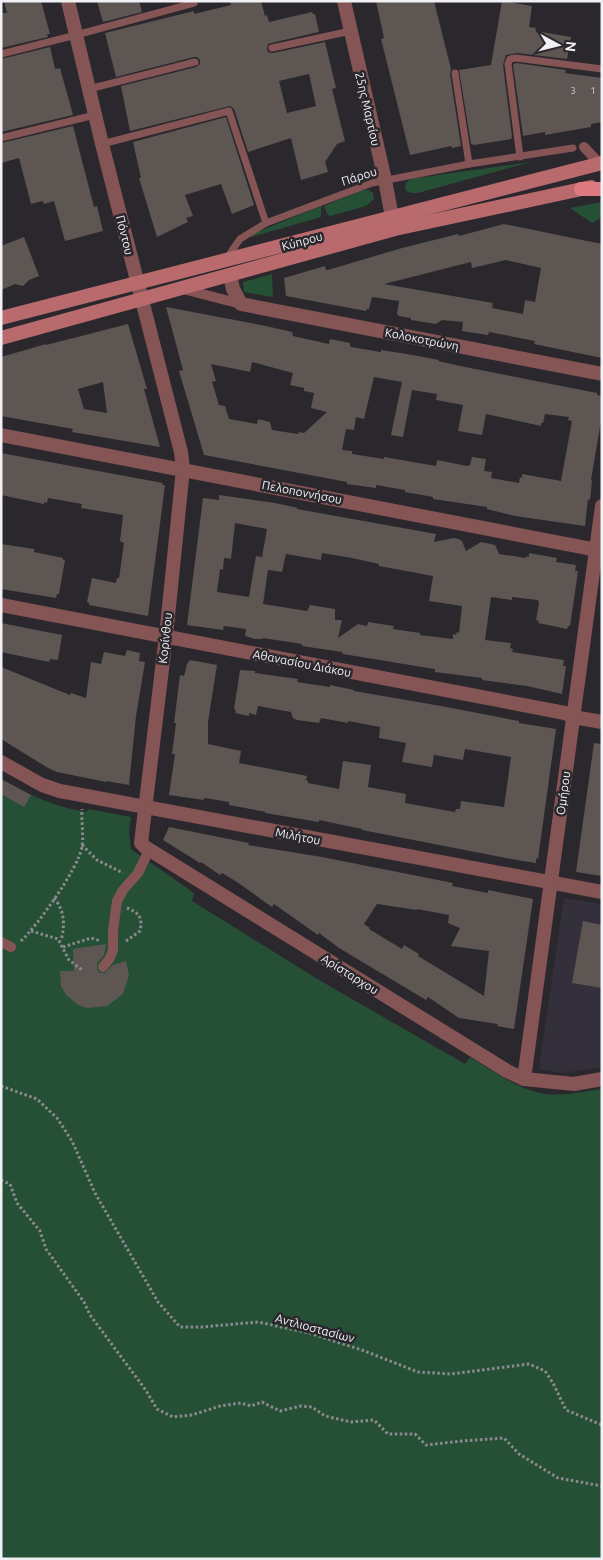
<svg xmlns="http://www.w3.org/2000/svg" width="603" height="1560" viewBox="0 0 603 1560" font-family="Ubuntu,sans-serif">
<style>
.built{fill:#34303b}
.green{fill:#255036}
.building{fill:#5d5653;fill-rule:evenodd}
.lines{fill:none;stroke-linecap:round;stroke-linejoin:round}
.path{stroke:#8c8a8f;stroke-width:3;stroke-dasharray:2.5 2.5;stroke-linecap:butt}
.service{stroke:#855455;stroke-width:7}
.pedestrian{stroke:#855455;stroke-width:10}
.minor{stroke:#855455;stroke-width:14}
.secondary{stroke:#b86a6d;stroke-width:14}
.primary{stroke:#df7b80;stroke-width:14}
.labels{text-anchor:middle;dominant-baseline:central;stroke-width:5;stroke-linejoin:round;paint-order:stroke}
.number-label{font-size:10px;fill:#cccacc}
.street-label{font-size:12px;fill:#f1f0f4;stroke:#2a282d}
</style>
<rect width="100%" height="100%" fill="#2a282d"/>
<!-- built -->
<polygon class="built" points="564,898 602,904 602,1067 563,1073 539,1069"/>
<!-- green -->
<g class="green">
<polygon points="531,162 418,193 412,193 406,191 405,185 409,180 416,178"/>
<polygon points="363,190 369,190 373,193 374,199 366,206 330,216 327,214 324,206"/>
<polygon points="602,202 602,217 592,223 570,208"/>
<polygon points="321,206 321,217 251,237 250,235"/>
<polygon points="272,274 273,297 244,292 243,282"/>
<path d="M1,779C30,795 54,807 87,812L88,809L131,817L129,832L131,849L194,893L192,901L319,980L465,1064L470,1057C492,1070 515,1088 540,1093C560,1097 582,1092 602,1089V1559H1Z"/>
</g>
<!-- building -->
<g class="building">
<polygon points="4,1 41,1 50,34 47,34 48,37 1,48 1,13 7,13"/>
<polygon points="97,1 139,1 142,12 103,22"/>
<path d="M230,1H261L265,16L267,15L269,22L312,12L313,14H315L319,32L271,43L268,44L267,49L268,52L273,53L325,42L336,88L332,89L345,141L337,144L325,162L328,172L301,180L291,138L248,152L234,109L230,106L130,131L121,86L196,67L200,64V60L197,57H194L116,77L105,33L194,11V14L231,5ZM309,74L316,106L287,113L279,81Z"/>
<polygon points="376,1 434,1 451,69 450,74 461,146 452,148 451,146 410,155 381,39 384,38"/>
<polygon points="502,1 532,6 529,27 536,28 536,31 571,37 567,59 517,53 506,55 503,65 512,137 511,139 474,145 471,144 459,70 491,65"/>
<polygon points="50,47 55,69 60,68 73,115 1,132 1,59"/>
<polygon points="516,63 566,70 565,73 602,78 602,122 591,124 591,127 545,135 545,132 523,136 513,65"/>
<polygon points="226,117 254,205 232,214 221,184 185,195 193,216 186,218 188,222 157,237 139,178 141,178 133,142"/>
<polygon points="73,126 94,207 97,206 103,231 65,241 54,201 44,204 43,201 31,204 19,158 1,163 1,143"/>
<path d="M504,224L602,244V358L534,344L535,341L489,332L488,335L462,331L463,322L442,320L436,324L411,320V318L399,316L397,314L399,301L372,297L369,309H367L366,311L286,296L284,278L325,266L326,270H328L402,248L458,234L459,236ZM506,260L541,268L535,302L525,300L523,314L492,308L493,303L384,284L471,262L472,268Z"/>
<polygon points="24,237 39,276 29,280 23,286 15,284 1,290 1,246"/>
<path d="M166,307L266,326L292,332L293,336L329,344L330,339L350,343V346L351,347L381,352V350L407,354L439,360L438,361L465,367L597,393V395L602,396V415L591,480L592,481L590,500L588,499L585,526L515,516L487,509V507L433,499V497L405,492V490L376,485V488L347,484V482L204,455L179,371L183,370ZM252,362L293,373L290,385L304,388V391L314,393L311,408L327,412L304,433L299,432L298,434L272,430L270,422L258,419L257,424L229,419L225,406L219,405L212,382L216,381L211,364L250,372ZM374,377L402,382L391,435L403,437L412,390L437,394L436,400L463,405L458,431L482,435L486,414L541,426V423H543L545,414L569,417L568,420L572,421L561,481L522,474V478L520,477L519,483L491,478L492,472L484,471L486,459L472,457L470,465L467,466L437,460L436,466L384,457V459L352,454V451L342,450L346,429L354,430L356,417L364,419Z"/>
<path d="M128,324L147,389H144L160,447L72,432L73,429L1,416V357L46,344V345ZM103,382L107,413L84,409L78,389Z"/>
<polygon points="1,453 163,483 162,485 165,485 148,616 89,605 89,603 87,602 92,578 116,583 117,578 119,578 124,543 120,541 123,515 81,508 82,504 48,498 47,503 44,502 44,504 1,495"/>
<path d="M219,495L275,503L298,508L297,509L436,534L434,542L454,538L458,539L462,541L466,551L481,542L495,545L499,554L526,558V556L529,557V553L557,558L556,562L576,565L575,571H578L574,599L570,626H568L567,629L538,623L539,621L536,620L539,603L538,600L512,597V600L491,597L485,640L511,643L510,648L513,649L512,652L564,660L563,666H566L562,694L527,686L482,680V678L435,672V669L422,667L343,654L342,652L302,646V644L263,638V639H255L245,636L246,629L224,626L223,630L187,625L203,498L219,500ZM235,523L267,529L262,557L256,556L249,597L217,592L220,569L223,570L224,558L231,559ZM322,553L352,558L379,564V566L433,576L429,601L462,606L459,633L457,632L456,635L453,634V639L420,635V633L393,629L394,626L368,622L367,626L358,624L338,638L342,620H335V609L310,605L307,611L263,604L268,570L282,572L286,554L321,560Z"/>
<polygon points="1,544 34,549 34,552 63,558 63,560 65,560 59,594 57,594 56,598 1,589"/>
<polygon points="1,623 62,635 58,660 50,659 49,662 1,652"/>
<polygon points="127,650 140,653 139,661 145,662 136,716 129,785 106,781 106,782 57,772 48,768 1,739 1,667 70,695 71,693 86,698 91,662 101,664 104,652 125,656"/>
<polygon points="190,660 217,665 208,722 208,744 241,751 239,763 307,776 306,780 308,781 308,783 339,789 343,761 371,765 368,787 406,794 405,803 455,812 456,809 460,809 461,801 504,807 511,757 465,749 463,760 434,755 432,767 402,762 406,743 379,738 380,727 348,721 348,723 321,718 319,723 297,720 293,718 291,712 258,706 256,715 249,713 249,716 235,713 236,710 234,709 240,670 255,671 255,673 298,679 297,682 330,687 330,685 354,690 354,691 441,706 519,721 519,723 556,729 538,859 536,858 536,863 517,860 362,830 362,829 319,820 319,822 265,813 266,812 229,805 229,802 217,800 204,798 204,800 169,795 175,754 172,754 176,723 174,723 180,675 184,676 187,664"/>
<polygon points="594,743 602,744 602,876 576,872"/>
<polygon points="1,779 31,795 24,807 1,794"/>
<path d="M169,827L249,843L248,845L322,857L453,883L452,886L488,893V890L533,899L514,1029L497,1026L498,1024L459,1018L428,997L426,1000L339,948L319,933L318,935L274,904L272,907L237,882L222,873L220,875L201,862L200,863L163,840ZM377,904L417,910V909L449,915L448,923L460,928L451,946L489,951L484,996L418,956L419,954L404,945L402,949L369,929L370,928L364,924Z"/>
<polygon points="583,921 602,925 602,988 572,983"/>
<polygon points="106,944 104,955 97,963 97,969 99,973 105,973 113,965 126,961 129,975 123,994 107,1006 87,1008 78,1005 66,995 61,986 60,971 74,971 73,949"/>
</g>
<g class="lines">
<!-- path -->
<g class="path">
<polyline points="82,845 97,860 123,873"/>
<path d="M54,898C65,911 65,925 61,941"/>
<polyline points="31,931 58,939 69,960 82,970"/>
<path d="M21,941C37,926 78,869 82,847C84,837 81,821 82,809"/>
<path d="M126,941L140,931C143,917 139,913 127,908"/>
<polyline points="63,947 91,938 101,941"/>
<polyline points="1,1086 37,1099 57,1118 72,1141 95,1193 158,1302 180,1327 202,1327 258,1322 309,1333 362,1350 418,1372 451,1374 529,1364 545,1371 553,1383 566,1410 602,1425"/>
<polyline points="1,1180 10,1184 17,1203 40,1231 46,1249 84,1302 90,1315 145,1389 157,1409 173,1417 192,1415 220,1406 241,1403 251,1406 262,1402 280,1411 301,1406 312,1407 325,1416 351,1422 374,1420 388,1434 415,1434 426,1445 462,1441 504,1438 519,1454 558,1478 602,1486"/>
</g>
<!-- service -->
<g class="service">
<polyline points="272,48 351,31"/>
<polyline points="1,54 76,35 194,3"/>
<polyline points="455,73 469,164"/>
<polyline points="89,89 195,62"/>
<polyline points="1,138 95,115"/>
<polyline points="102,144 229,111 266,223"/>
<polyline points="520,157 508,64 510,59 516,58 602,69"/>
<polyline points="226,259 240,239 266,223 372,183 469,164 573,148"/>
</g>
<!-- pedestrian -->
<g class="pedestrian">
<polyline points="584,147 599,163"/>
<polyline points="179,288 241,304"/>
<polyline points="1,942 11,947"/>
<polyline points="103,967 110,958 113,950 113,931 117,901 123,890 138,873 149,850"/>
</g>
<!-- minor -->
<g class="minor">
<polyline points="68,1 102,144 181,452 183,469 166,636 141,843 145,847 507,1071 524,1079 574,1084 602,1079"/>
<polyline points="344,1 385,180 392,217"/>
<polyline points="230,275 233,289 241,304 602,374"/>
<polyline points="1,435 602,551"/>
<polyline points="1,605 565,713 573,717 602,722"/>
<polyline points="1,762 42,785 60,791 602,892"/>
<polyline points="524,1079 602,506"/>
</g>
<!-- secondary -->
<g class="secondary">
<polyline points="1,318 602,163"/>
<polyline points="1,338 395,229 591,187"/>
</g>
<!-- primary -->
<polyline class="primary" points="581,189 602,189"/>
</g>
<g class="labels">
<!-- number labels -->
<g class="number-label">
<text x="573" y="90">3</text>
<text x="593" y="90">1</text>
</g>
<!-- street labels -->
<g class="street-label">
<text transform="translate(368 109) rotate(77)">25ης Μαρτίου</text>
<text transform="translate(359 176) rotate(-17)">Πάρου</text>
<text transform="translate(125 235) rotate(76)">Πόντου</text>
<text transform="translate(302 241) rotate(-15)">Κύπρου</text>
<text transform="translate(422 339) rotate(11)">Κολοκοτρώνη</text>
<text transform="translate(302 492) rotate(11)">Πελοποννήσου</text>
<text transform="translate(165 638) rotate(-84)">Κορίνθου</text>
<text transform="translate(302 663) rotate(11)">Αθανασίου Διάκου</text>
<text transform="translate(563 793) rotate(-82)">Ομήρου</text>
<text transform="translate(298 836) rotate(11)">Μιλήτου</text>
<text transform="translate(350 974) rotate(32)">Αρίσταρχου</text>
<text transform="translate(315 1328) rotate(15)">Αντλιοστασίων</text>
</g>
</g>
<!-- border -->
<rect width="603" height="1560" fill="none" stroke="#f1f0f4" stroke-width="5"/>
<!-- north arrow -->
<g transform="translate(558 45) rotate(97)" stroke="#2a282d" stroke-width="4" paint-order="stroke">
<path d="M0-4L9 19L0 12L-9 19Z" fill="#f1f0f4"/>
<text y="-8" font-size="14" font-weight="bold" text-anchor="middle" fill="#f1f0f4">N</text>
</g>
</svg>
